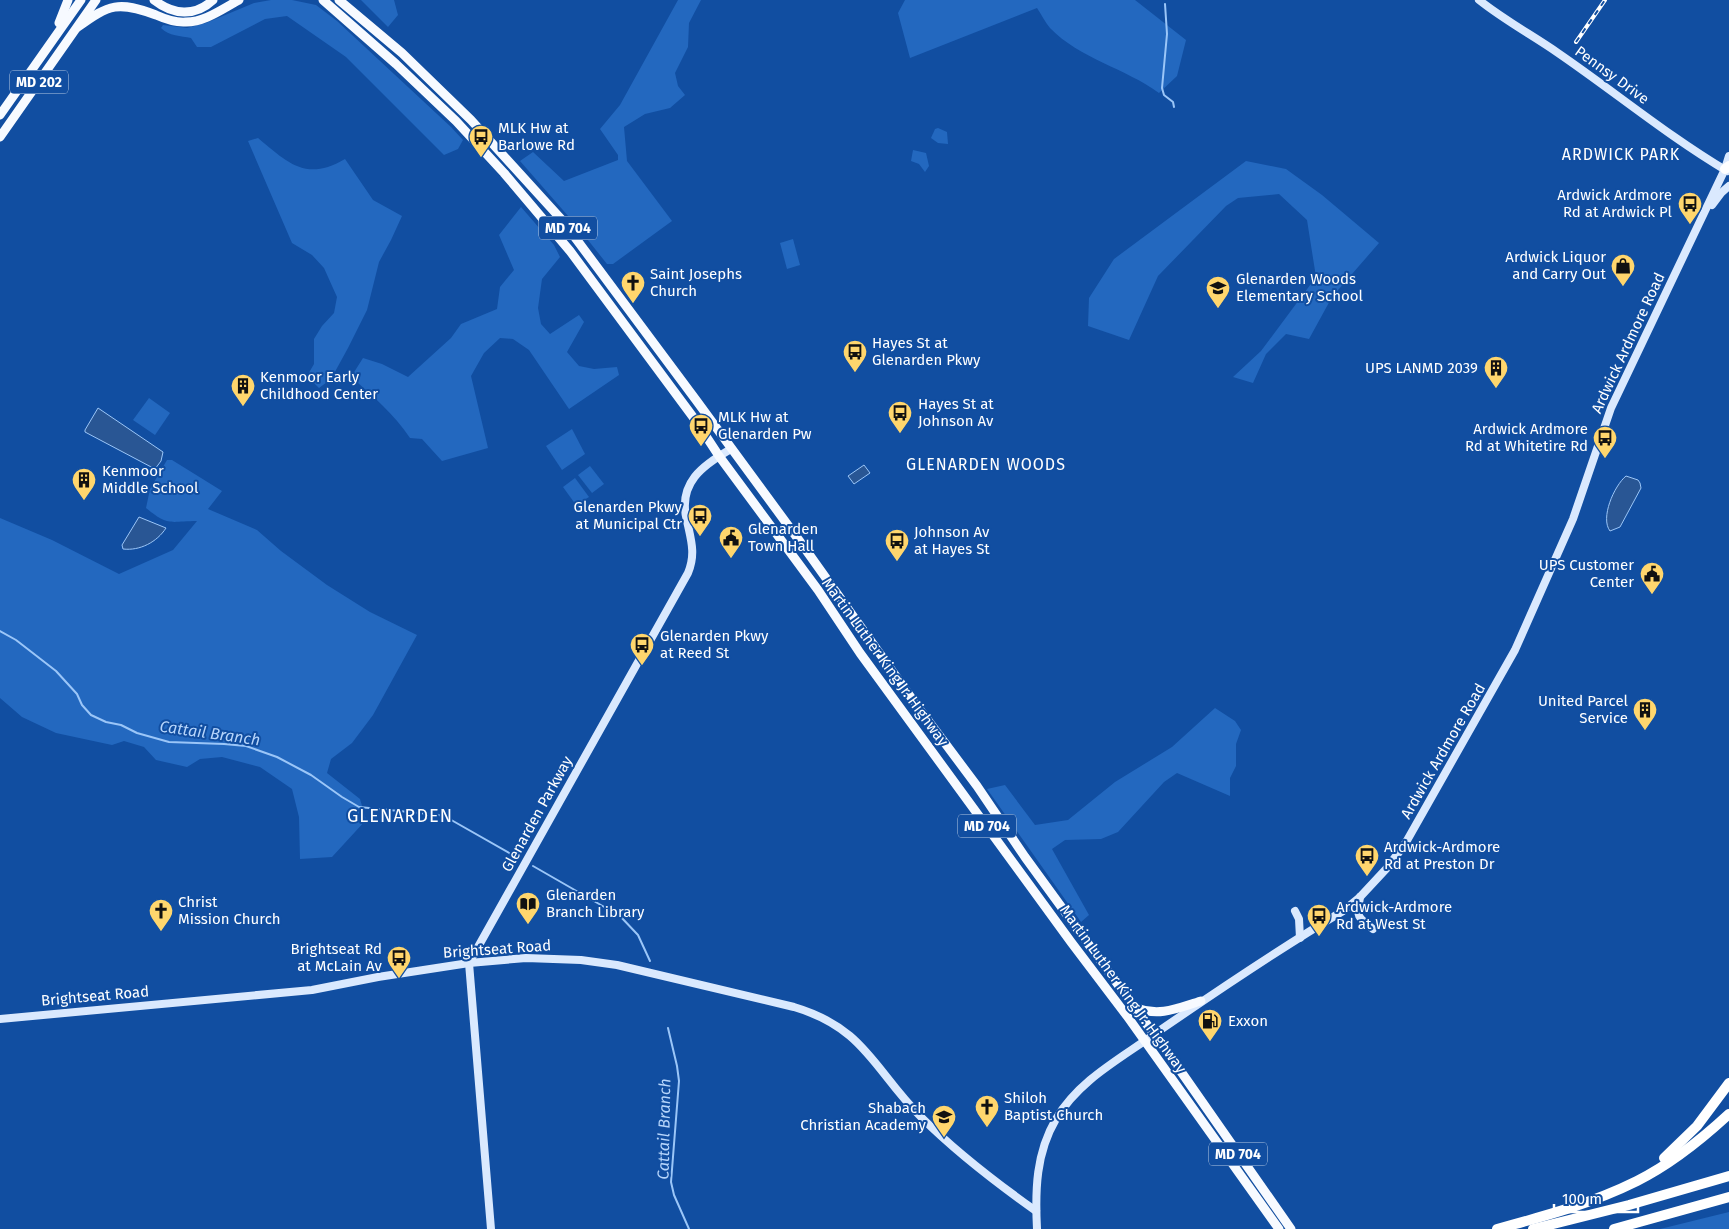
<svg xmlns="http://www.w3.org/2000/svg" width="1729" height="1229" viewBox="0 0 1729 1229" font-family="'Fira Sans',sans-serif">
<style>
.green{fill:#2368bf}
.water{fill:#295694;stroke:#9bc6f8}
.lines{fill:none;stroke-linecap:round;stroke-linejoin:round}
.stream{stroke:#9bc6f8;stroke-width:2}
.secondary{stroke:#dae9fe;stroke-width:8}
.primary{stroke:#f7faff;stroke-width:9}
.highway{stroke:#fff;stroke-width:10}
.rail-casing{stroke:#fff;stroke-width:4}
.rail{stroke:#114ea1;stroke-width:2;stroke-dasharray:5.5;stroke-linecap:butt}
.labels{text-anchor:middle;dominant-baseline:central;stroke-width:4;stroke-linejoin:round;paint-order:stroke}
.shield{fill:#114ea1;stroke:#b8cae3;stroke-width:1}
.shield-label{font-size:14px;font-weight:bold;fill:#fff}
.street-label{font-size:15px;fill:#fff;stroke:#114ea1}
.poi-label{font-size:15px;fill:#fff;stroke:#114ea1;text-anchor:start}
.neighbourhood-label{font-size:16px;letter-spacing:1px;fill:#fff;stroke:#114ea1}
.water-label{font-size:16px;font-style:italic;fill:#b6d5fb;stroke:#114ea1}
.quarter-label{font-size:18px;letter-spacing:1px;fill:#fff;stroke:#114ea1}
</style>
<rect width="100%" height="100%" fill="#114ea1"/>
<!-- green -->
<g class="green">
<path d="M271,0H292L316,5L337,21L451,127L463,140L458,149L444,155L346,57L287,16L265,19L211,47H197L191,38C181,36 169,36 161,28L163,25L187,28L206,23L254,3Z"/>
<polygon points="361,0 394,0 398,15 388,27"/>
<polygon points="678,0 701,0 689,23 688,47 675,73 678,86 685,95 670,108 645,114 624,127 627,161 672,221 613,264 607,264 576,225 520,161 533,152 564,181 618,160 618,155 600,129 620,105"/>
<path d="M905,0H1135L1186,40L1177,76L1159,93C1125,68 1080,59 1050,28C1045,22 1041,14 1037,8L910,58L898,13Z"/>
<polygon points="938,128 947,132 948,144 938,143 931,138 935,129"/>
<path d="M258,138C288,163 306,182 345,159L373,200L402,216L391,240L379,262L367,310L348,348L331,379L319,388L307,376L314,364V339L322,326L334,313L337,297L324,268L312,255L292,243L248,141Z"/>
<polygon points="913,150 926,153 929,166 925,172 919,164 911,161"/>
<polygon points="1246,161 1286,169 1322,195 1379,243 1332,297 1309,339 1286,334 1266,354 1253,383 1233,377 1261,351 1316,277 1307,220 1279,194 1238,198 1226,206 1158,276 1129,340 1088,326 1089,298 1114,259"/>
<path d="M521,207L554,245L560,257L542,279L538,308L541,324L550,334L579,315L584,322L567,352L579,366L594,369L617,367L619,375L569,409L529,350L513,339L500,338L484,353L471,376L488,448L442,461L422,439L410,438C394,414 373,396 351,377L363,358L382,364L408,377L451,338L461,324L497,309L500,287L514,270L499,235Z"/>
<polygon points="793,239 800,265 787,269 780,243"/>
<polygon points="149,398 170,413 155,435 133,420"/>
<polygon points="572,429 585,454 562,470 546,446"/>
<path d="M167,460H172L222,491L208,509L257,530L281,551L327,585L370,612L417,635L373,715L352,743L331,759L327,773L360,799L366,820L332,857L300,859L299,817L292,789L260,767L222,757L200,759L187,767L156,760L144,747L124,741L112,745L56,733L22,717L0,698V518L52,540L119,574L173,550L197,521C170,521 169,527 146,508L150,489Z"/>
<polygon points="590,466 604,484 592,493 578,475"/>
<polygon points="575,478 589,497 576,505 563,487"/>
<polygon points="1215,708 1235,721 1241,730 1236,744 1236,766 1230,778 1230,796 1177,773 1164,782 1118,832 1101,839 1065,840 1052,849 1089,915 1081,922 987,789 1005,785 1035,825 1068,820 1115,782 1172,747"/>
<polygon points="1729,1212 1729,1229 1660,1229"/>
</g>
<!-- water -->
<g class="water">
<polygon points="98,408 163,452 161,461 155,469 85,432 85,430"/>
<polygon points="864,465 870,473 854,484 848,476"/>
<path d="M1626,476L1638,480L1640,483L1641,488L1620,527L1610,531C1600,518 1614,486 1626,476Z"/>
<path d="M139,517L166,528C157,542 140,551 123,549L122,545Z"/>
</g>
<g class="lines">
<!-- stream -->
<g class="stream">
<polyline points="1165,4 1167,34 1162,88 1164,95 1173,102 1174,107"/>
<polyline points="0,631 16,640 56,671 77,694 82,705 91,715 106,722 121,725 137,733 169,742 224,744 246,746 277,757 311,775 342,797 359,807 439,815 446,817 518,858"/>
<polyline points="533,866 620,916 638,935 650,961"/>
<polyline points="668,1028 677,1066 679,1081 671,1182 674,1195 689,1229"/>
</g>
<!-- secondary -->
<g class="secondary">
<path d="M1479,0C1504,20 1532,35 1558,53C1615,92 1668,136 1727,171"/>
<polyline points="1712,205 1721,193 1729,186"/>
<path d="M1360,897C1357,917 1356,916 1373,929"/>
<polyline points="1295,911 1299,919 1300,938"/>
<path d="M0,1019L312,990L378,977L469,963L526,958L581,960L617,965L794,1007C865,1028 874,1070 921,1117C956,1152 995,1182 1036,1211"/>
<path d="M491,1229L469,963L688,573C696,554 691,540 687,521C677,483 703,465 731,449"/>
<path d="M1037,1229C1035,1190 1036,1153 1056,1119C1079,1080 1120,1059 1156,1033C1217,991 1279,949 1343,911L1360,897L1387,868L1405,844L1515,650L1573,519L1611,408L1725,169L1729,156"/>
</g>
<!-- primary -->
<g class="primary">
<path d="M154,0C173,15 195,17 213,0"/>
<polyline points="323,0 396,64 456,121 504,173 570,251 696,421 719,456 818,590 860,653 1071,942 1127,1016 1279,1229"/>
<polyline points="339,0 402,53 471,120 562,220 696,400 801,543 915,703 977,786 1025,857 1175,1063 1291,1229"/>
<polyline points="59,23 68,0"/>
<path d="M78,27C109,4 119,1 156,15C165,19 175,23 186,22C205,22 222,9 239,0"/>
<polyline points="0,115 81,0"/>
<polyline points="0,137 96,0"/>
<path d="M1136,1008C1160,1017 1178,1008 1201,1001"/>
</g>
<!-- highway -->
<g class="highway">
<polyline points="1725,169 1729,166"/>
<polyline points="1664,1158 1697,1126 1729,1083"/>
<path d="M1497,1229C1545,1216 1593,1203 1637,1181C1671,1164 1702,1139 1729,1114"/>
<polyline points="1533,1229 1629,1205 1729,1176"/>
<polyline points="1614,1229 1729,1197"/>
</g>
<defs>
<polyline id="rail" points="1576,42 1605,0"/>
</defs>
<!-- rail casing -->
<use href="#rail" class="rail-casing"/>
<!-- rail -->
<use href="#rail" class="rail"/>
</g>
<!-- icons -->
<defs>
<symbol id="bus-pin" viewBox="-11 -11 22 30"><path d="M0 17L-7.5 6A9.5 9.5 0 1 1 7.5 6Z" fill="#ffd66d" stroke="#114ea1"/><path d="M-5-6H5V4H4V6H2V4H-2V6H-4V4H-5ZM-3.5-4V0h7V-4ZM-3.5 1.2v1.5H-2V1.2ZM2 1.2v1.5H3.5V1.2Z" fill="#111"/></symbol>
<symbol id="shop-pin" viewBox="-11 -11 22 30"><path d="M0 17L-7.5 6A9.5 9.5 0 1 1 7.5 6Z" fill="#ffd66d" stroke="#114ea1"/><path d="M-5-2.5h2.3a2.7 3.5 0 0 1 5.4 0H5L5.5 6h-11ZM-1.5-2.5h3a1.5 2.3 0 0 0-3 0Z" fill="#111"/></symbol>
<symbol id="church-pin" viewBox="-11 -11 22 30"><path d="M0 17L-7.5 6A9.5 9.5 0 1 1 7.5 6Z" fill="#ffd66d" stroke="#114ea1"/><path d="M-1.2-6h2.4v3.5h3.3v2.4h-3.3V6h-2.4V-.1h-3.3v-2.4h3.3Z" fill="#111"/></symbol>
<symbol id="school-pin" viewBox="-11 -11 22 30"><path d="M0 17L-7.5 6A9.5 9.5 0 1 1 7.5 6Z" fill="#ffd66d" stroke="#114ea1"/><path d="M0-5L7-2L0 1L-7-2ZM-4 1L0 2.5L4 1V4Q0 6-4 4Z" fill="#111"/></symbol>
<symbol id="building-pin" viewBox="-11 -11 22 30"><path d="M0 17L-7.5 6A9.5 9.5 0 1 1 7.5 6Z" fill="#ffd66d" stroke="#114ea1"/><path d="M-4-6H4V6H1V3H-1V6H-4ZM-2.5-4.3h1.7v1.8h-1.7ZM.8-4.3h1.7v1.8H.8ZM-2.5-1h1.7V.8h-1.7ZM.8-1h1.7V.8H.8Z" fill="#111"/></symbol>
<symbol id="civic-pin" viewBox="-11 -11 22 30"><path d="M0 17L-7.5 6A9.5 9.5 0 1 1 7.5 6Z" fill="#ffd66d" stroke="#114ea1"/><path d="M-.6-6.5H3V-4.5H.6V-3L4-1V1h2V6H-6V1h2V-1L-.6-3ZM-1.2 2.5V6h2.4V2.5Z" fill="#111"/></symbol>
<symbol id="library-pin" viewBox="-11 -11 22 30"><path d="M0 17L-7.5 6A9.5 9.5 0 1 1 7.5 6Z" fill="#ffd66d" stroke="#114ea1"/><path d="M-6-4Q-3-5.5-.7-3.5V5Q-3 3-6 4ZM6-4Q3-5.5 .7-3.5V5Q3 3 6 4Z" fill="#111"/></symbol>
<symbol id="fuel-pin" viewBox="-11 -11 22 30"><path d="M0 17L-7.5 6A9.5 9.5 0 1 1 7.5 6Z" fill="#ffd66d" stroke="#114ea1"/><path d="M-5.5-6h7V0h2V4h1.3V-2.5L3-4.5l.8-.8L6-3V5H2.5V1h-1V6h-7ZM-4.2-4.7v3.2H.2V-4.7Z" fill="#111"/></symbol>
</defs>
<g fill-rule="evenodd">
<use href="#bus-pin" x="467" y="123" width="28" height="38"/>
<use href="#bus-pin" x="1676" y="190" width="28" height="38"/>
<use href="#shop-pin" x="1609" y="252" width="28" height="38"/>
<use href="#church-pin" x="619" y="269" width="28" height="38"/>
<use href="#school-pin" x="1204" y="274" width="28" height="38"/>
<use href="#bus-pin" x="841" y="338" width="28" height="38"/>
<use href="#building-pin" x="1482" y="354" width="28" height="38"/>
<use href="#building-pin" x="229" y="372" width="28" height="38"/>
<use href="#bus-pin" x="886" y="399" width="28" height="38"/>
<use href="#bus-pin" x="687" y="412" width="28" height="38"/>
<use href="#bus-pin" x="1591" y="424" width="28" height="38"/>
<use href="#building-pin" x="70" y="466" width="28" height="38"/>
<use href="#bus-pin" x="686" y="502" width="28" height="38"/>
<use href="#civic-pin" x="717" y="524" width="28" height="38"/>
<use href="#bus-pin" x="883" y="527" width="28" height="38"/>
<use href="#civic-pin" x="1638" y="560" width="28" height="38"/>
<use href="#bus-pin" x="628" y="631" width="28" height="38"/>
<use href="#building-pin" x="1631" y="696" width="28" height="38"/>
<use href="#bus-pin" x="1353" y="842" width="28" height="38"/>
<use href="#library-pin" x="514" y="890" width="28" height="38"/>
<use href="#church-pin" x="147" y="897" width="28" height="38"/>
<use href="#bus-pin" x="1305" y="902" width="28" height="38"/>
<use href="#bus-pin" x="385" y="944" width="28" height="38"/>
<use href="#fuel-pin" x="1196" y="1007" width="28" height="38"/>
<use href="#church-pin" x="973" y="1093" width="28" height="38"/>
<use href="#school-pin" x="930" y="1103" width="28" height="38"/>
</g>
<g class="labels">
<!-- shield labels -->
<g class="shield">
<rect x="10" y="70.5" width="58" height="23" rx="4"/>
<rect x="539" y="216.5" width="58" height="23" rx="4"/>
<rect x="958" y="814.5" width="58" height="23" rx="4"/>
<rect x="1209" y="1142.5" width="58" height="23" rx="4"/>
</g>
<g class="shield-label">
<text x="39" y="82">MD 202</text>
<text x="568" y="228">MD 704</text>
<text x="987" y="826">MD 704</text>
<text x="1238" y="1154">MD 704</text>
</g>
<!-- street labels -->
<g class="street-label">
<text transform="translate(1612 75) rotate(36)">Pennsy Drive</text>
<text transform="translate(1628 343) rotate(-65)">Ardwick Ardmore Road</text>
<text transform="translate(885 662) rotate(54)">Martin Luther King Jr. Highway</text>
<text transform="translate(1443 751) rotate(-60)">Ardwick Ardmore Road</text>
<text transform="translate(537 814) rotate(-61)">Glenarden Parkway</text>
<text transform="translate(497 949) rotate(-4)">Brightseat Road</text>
<text transform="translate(1123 989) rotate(54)">Martin Luther King Jr. Highway</text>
<text transform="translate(95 996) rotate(-5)">Brightseat Road</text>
</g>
<!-- poi labels -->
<g class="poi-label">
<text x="498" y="128">MLK Hw at<tspan x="498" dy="17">Barlowe Rd</tspan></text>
<text x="1672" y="195" text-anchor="end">Ardwick Ardmore<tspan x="1672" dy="17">Rd at Ardwick Pl</tspan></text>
<text x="1606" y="257" text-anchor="end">Ardwick Liquor<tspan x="1606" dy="17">and Carry Out</tspan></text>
<text x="650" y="274">Saint Josephs<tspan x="650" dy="17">Church</tspan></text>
<text x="1236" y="279">Glenarden Woods<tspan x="1236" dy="17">Elementary School</tspan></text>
<text x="872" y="343">Hayes St at<tspan x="872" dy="17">Glenarden Pkwy</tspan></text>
<text x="1478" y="368" text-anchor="end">UPS LANMD 2039</text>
<text x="260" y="377">Kenmoor Early<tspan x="260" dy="17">Childhood Center</tspan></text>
<text x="918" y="404">Hayes St at<tspan x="918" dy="17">Johnson Av</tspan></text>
<text x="718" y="417">MLK Hw at<tspan x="718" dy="17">Glenarden Pw</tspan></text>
<text x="1588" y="429" text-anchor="end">Ardwick Ardmore<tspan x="1588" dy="17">Rd at Whitetire Rd</tspan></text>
<text x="102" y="471">Kenmoor<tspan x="102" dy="17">Middle School</tspan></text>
<text x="682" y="507" text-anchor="end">Glenarden Pkwy<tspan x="682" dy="17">at Municipal Ctr</tspan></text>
<text x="748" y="529">Glenarden<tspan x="748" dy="17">Town Hall</tspan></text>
<text x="914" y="532">Johnson Av<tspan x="914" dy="17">at Hayes St</tspan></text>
<text x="1634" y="565" text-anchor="end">UPS Customer<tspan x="1634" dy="17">Center</tspan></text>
<text x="660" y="636">Glenarden Pkwy<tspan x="660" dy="17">at Reed St</tspan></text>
<text x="1628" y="701" text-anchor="end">United Parcel<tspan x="1628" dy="17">Service</tspan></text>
<text x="1384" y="847">Ardwick-Ardmore<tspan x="1384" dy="17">Rd at Preston Dr</tspan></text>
<text x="546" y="895">Glenarden<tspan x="546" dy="17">Branch Library</tspan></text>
<text x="178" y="902">Christ<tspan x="178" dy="17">Mission Church</tspan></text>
<text x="1336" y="907">Ardwick-Ardmore<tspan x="1336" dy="17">Rd at West St</tspan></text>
<text x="382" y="949" text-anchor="end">Brightseat Rd<tspan x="382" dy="17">at McLain Av</tspan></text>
<text x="1228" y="1021">Exxon</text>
<text x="1004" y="1098">Shiloh<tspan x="1004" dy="17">Baptist Church</tspan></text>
<text x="926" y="1108" text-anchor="end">Shabach<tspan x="926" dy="17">Christian Academy</tspan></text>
</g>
<!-- neighbourhood labels -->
<g class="neighbourhood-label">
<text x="1621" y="154">ARDWICK PARK</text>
<text x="986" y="464">GLENARDEN WOODS</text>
</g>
<!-- water labels -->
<g class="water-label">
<text transform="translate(210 733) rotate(8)">Cattail Branch</text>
<text transform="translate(664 1129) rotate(-89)">Cattail Branch</text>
</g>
<!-- quarter labels -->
<g class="quarter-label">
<text x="400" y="816">GLENARDEN</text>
</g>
</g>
<!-- scale -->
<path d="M1554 1204v8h84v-8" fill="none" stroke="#ffffff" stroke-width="2.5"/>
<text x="1562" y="1204" font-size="15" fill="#ffffff" stroke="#114ea1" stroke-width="4" paint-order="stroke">100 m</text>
</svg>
